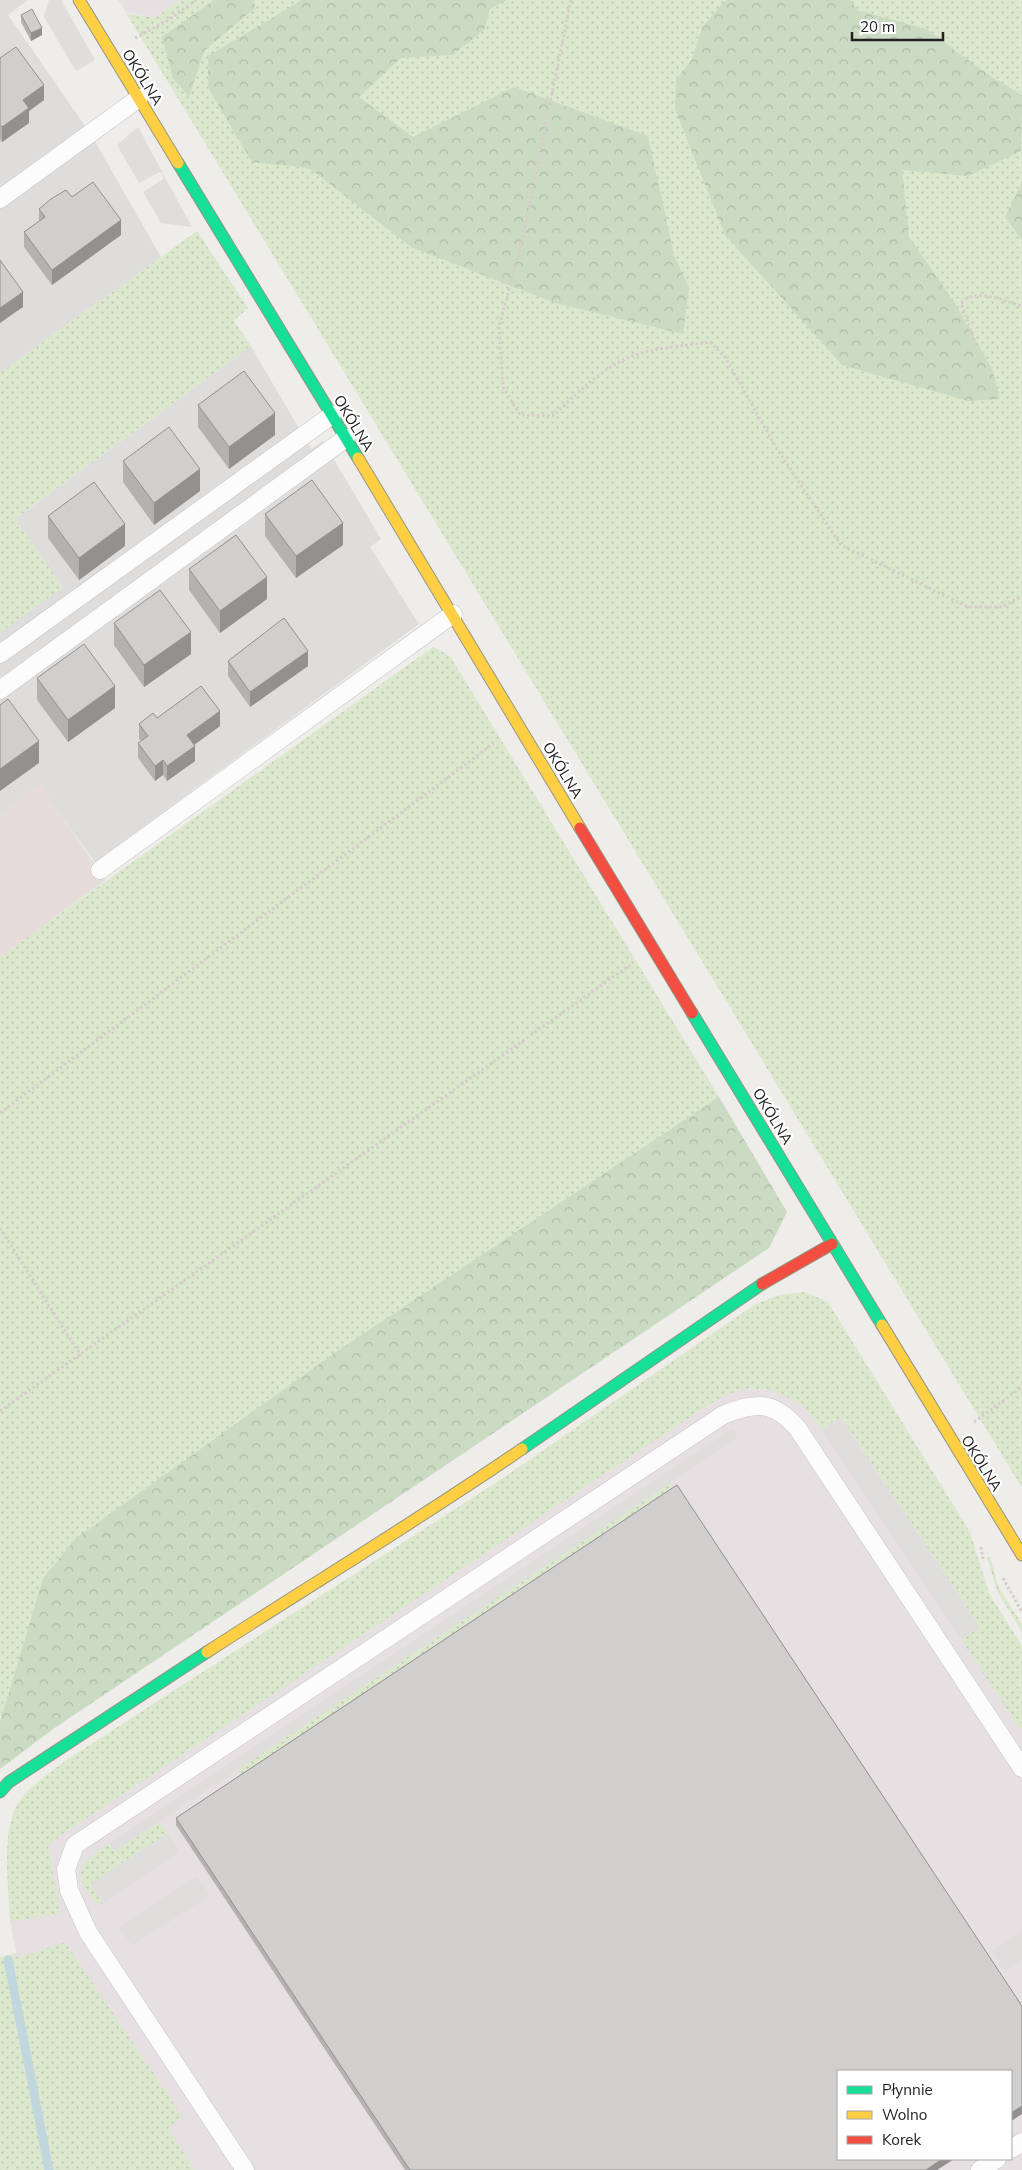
<svg xmlns="http://www.w3.org/2000/svg" width="1022" height="2170" viewBox="0 0 1022 2170" font-family="Mulish,sans-serif">
<style>
.residential{fill:#dedddb}
.commercial{fill:#e6dcd9}
.industrial{fill:#e7e0e3;fill-rule:evenodd}
.grass{fill:url(#grass-dots)}
.forest{fill:url(#forest-crowns)}
.parking{fill:#dfdedd}
.lines{fill:none;stroke-linecap:round;stroke-linejoin:round}
.stream{stroke:#c2d7dd;stroke-width:9}
.lane-casing{stroke:#c5c4c2;stroke-width:19}
.fast-casing{stroke:#959684;stroke-width:13}
.slow-casing{stroke:#959684;stroke-width:13}
.jam-casing{stroke:#959684;stroke-width:13}
.path{stroke:#d6ccca;stroke-width:3;stroke-dasharray:2.5 2.5;stroke-linecap:butt}
.lane{stroke:#fdfcfc;stroke-width:18}
.fast{stroke:#16e098;stroke-width:11}
.slow{stroke:#ffcf43;stroke-width:11}
.jam{stroke:#f24e42;stroke-width:11}
.wall{fill:#b4b2b0}
.shaded-wall{fill:#929190}
.building{fill:#d1cfcd;stroke:#929190}
.labels{text-anchor:middle;dominant-baseline:central;stroke-width:4.5;stroke-linejoin:round;paint-order:stroke}
.street-label{font-size:15px;fill:#212121;stroke:#fff}
</style>
<defs>
<pattern id="grass-dots" width="8" height="8" patternUnits="userSpaceOnUse" patternTransform="scale(1.25)"><rect width="8" height="8" fill="#dbe8cd"/><path d="M2 2h.1M6 6h.1" fill="none" stroke="#bcc7b0" stroke-width="1.8" stroke-linecap="round"/></pattern>
<pattern id="forest-crowns" width="20" height="18" patternUnits="userSpaceOnUse" patternTransform="scale(1.25)"><rect width="20" height="18" fill="#cbdac3"/><path d="M2 6a3 3 0 1 1 6 0M12 15a3 3 0 1 1 6 0" fill="none" stroke="#aebba7"/></pattern>
</defs>
<rect width="100%" height="100%" fill="#efedea"/>
<!-- residential -->
<g class="residential">
<polygon points="0,0 28,0 8,15 90,133 161,257 0,373"/>
<polygon points="251,346 311,449 323,441 381,539 370,547 419,624 95,862 39,785 0,814 0,633 62,587 15,519"/>
</g>
<!-- commercial -->
<polygon class="commercial" points="39,784 106,880 0,957 0,814"/>
<!-- industrial -->
<g class="industrial">
<polygon points="118,0 180,0 155,18 126,12"/>
<path d="M798,1295L1022,1664V2170H61L10,1922L9,1853ZM838,2071H1011V2159H838Z"/>
</g>
<!-- grass -->
<g class="grass">
<polygon points="180,0 1022,0 1022,1488 126,13 155,18"/>
<polygon points="197,231 248,308 234,321 251,346 15,519 63,587 0,633 0,373"/>
<polygon points="433,647 450,656 719,1097 75,1539 43,1578 0,1722 0,957"/>
<path d="M805,1292L828,1302L970,1532L989,1593L1022,1646V1728L1020,1729L961,1639L980,1627L841,1417L822,1430L804,1406L775,1391L749,1388L722,1396L48,1844L60,1913L10,1922C9,1890 0,1828 19,1802C30,1785 50,1773 65,1761L506,1476L754,1305L779,1295Z"/>
<polygon points="671,1483 677,1492 245,1779 238,1769"/>
<polygon points="990,1557 999,1588 1022,1624 1022,1632 997,1591 987,1558"/>
<path d="M160,1822L168,1833L90,1884L103,1904C95,1904 92,1899 88,1892C70,1866 90,1856 110,1843L115,1851Z"/>
<polygon points="65,1942 183,2117 168,2128 194,2170 0,2170 0,1957 16,1953 18,1958"/>
</g>
<!-- forest -->
<g class="forest">
<polygon points="214,0 254,0 255,8 204,51 189,97 173,78 162,37"/>
<polygon points="302,0 507,0 490,9 484,30 453,55 401,58 359,97 413,137 514,87 648,136 674,255 689,288 683,334 555,303 411,247 309,168 252,162 208,88 208,56"/>
<polygon points="726,0 851,0 857,10 926,29 989,75 1022,95 1021,151 968,176 902,170 909,237 955,303 992,369 1000,399 968,401 842,365 725,235 675,109 676,80 692,59 703,26"/>
<polygon points="1022,183 1022,240 1005,217"/>
<polygon points="719,1097 787,1212 769,1248 53,1729 0,1769 0,1722 43,1578 75,1539 336,1352"/>
</g>
<!-- parking -->
<g class="parking">
<polygon points="49,0 61,0 95,60 76,71 44,17"/>
<polygon points="138,127 192,227 161,223 143,192 163,179 162,173 160,172 139,183 117,145"/>
<polygon points="840,1417 980,1627 961,1639 822,1430"/>
<polygon points="732,1429 738,1438 115,1851 110,1843"/>
<polygon points="168,1833 180,1852 103,1904 90,1884"/>
<polygon points="197,1876 210,1895 132,1946 119,1927"/>
<polygon points="1022,1931 1022,1959 1004,1971 992,1951"/>
</g>
<g class="lines">
<!-- stream -->
<polyline class="stream" points="8,1960 49,2170"/>
<defs>
<g id="lane">
<polyline points="0,199 139,98"/>
<polyline points="0,654 332,415"/>
<polyline points="0,690 346,438"/>
<polyline points="100,870 453,614"/>
<polyline points="1011,2149 1022,2142"/>
<path d="M245,2170L88,1932L69,1890L66,1869L75,1845L723,1415C756,1402 773,1400 798,1429L1022,1768"/>
<polyline points="980,2170 997,2159"/>
</g>
<g id="fast">
<polyline points="178,163 358,458"/>
<polyline points="692,1013 882,1325"/>
<polyline points="522,1449 762,1284"/>
<polyline points="0,1792 9,1782 207,1652"/>
</g>
<g id="slow">
<polyline points="79,0 178,163"/>
<polyline points="358,458 580,828"/>
<polyline points="882,1325 1022,1555"/>
<path d="M207,1652C312,1584 419,1520 522,1449"/>
</g>
<g id="jam">
<polyline points="580,828 692,1013"/>
<polyline points="762,1284 832,1244"/>
</g>
</defs>
<!-- lane casing -->
<use href="#lane" class="lane-casing"/>
<!-- fast casing -->
<use href="#fast" class="fast-casing"/>
<!-- slow casing -->
<use href="#slow" class="slow-casing"/>
<!-- jam casing -->
<use href="#jam" class="jam-casing"/>
<!-- path -->
<g class="path">
<path d="M571,0L520,251L499,326L503,387L520,415L553,416C576,394 600,370 630,357C654,347 685,346 710,342L725,357L777,449L841,545L968,607H1002L1022,596"/>
<polyline points="135,38 165,22 196,0"/>
<path d="M976,345L961,303C974,287 1004,301 1022,306"/>
<polyline points="0,1113 494,743"/>
<polyline points="0,1228 81,1356"/>
<polyline points="0,1411 630,965"/>
<polyline points="974,1422 1022,1387"/>
<polyline points="981,1547 983,1559"/>
<polyline points="1003,1578 1022,1612"/>
</g>
<!-- lane -->
<use href="#lane" class="lane"/>
<!-- fast -->
<use href="#fast" class="fast"/>
<!-- slow -->
<use href="#slow" class="slow"/>
<!-- jam -->
<use href="#jam" class="jam"/>
</g>
<!-- wall -->
<g class="wall">
<polygon points="21,15 42,35 31,41 21,22"/>
<polygon points="0,58 44,100 29,111 29,123 2,142 0,140"/>
<polygon points="72,197 121,235 52,285 24,247 24,232 39,221 39,209"/>
<polygon points="198,405 275,435 229,469 198,427"/>
<polygon points="123,461 200,491 154,525 123,482"/>
<polygon points="265,514 343,545 296,578 265,536"/>
<polygon points="48,516 125,546 79,580 48,538"/>
<polygon points="189,569 267,599 220,633 189,590"/>
<polygon points="114,623 191,654 144,687 114,645"/>
<polygon points="228,661 308,666 250,707 228,676"/>
<polygon points="37,678 115,708 68,742 37,700"/>
<polygon points="157,718 220,726 194,745 195,761 167,781 163,775 155,781 138,758 138,743 141,741 139,739 139,724"/>
<polygon points="677,1485 1022,2006 1022,2114 1011,2121 1011,2071 838,2071 838,2159 954,2159 937,2170 405,2170 176,1825 176,1818"/>
</g>
<!-- shaded-wall -->
<g class="shaded-wall">
<polygon points="42,28 42,35 31,41 31,33"/>
<polygon points="44,85 44,100 29,111 29,123 2,142 2,127 23,100"/>
<polygon points="121,220 121,235 52,285 52,270"/>
<polygon points="23,292 23,307 0,323 0,308"/>
<polygon points="275,413 275,435 229,469 229,447"/>
<polygon points="200,469 200,491 154,525 154,503"/>
<polygon points="343,523 343,545 296,578 296,556"/>
<polygon points="125,524 125,546 79,580 79,558"/>
<polygon points="267,577 267,599 220,633 220,611"/>
<polygon points="191,632 191,654 144,687 144,665"/>
<polygon points="308,651 308,666 250,707 250,692"/>
<polygon points="115,686 115,708 68,742 68,720"/>
<polygon points="220,711 220,726 187,750 187,735"/>
<polygon points="39,741 39,763 0,791 0,769"/>
<polygon points="195,746 195,761 167,781 167,766"/>
<polygon points="163,760 163,775 155,781 155,766"/>
<polygon points="1022,2106 1022,2114 1011,2121 1011,2113"/>
<polygon points="942,2159 954,2159 937,2170 926,2170"/>
</g>
<!-- building -->
<g class="building">
<polygon points="32,9 42,28 31,33 21,15"/>
<polygon points="16,47 44,85 23,100 29,108 2,127 0,125 0,58"/>
<polygon points="93,182 121,220 52,270 24,232 45,217 39,209 51,199 66,190 72,197"/>
<polygon points="0,260 23,292 0,308"/>
<polygon points="244,371 275,413 229,447 198,405"/>
<polygon points="169,427 200,469 154,503 123,461"/>
<polygon points="312,480 343,523 296,556 265,514"/>
<polygon points="94,482 125,524 79,558 48,516"/>
<polygon points="236,535 267,577 220,611 189,569"/>
<polygon points="160,590 191,632 144,665 114,623"/>
<polygon points="284,618 308,651 250,692 228,661"/>
<polygon points="84,644 115,686 68,720 37,678"/>
<polygon points="201,686 220,711 187,735 195,746 167,766 163,760 155,766 138,743 148,736 139,724 153,713 157,718"/>
<polygon points="8,699 39,741 0,769 0,705"/>
<polygon points="677,1485 1022,2006 1022,2106 1011,2113 1011,2071 838,2071 838,2159 942,2159 926,2170 410,2170 176,1818"/>
</g>
<g class="labels">
<!-- street labels -->
<g class="street-label">
<text transform="translate(143 77) rotate(58)">OKÓLNA</text>
<text transform="translate(354 423) rotate(59)">OKÓLNA</text>
<text transform="translate(563 770) rotate(59)">OKÓLNA</text>
<text transform="translate(773 1116) rotate(59)">OKÓLNA</text>
<text transform="translate(982 1463) rotate(58)">OKÓLNA</text>
</g>
</g>
<!-- legend -->
<rect x="837" y="2070" width="175" height="90" fill="#ffffff" stroke="#a6a6a6"/>
<rect x="847" y="2086" width="25" height="8" fill="#16e098" stroke="#a6a6a6"/>
<text x="882" y="2095" font-size="15" fill="#212121">Płynnie</text>
<rect x="847" y="2111" width="25" height="8" fill="#ffcf43" stroke="#a6a6a6"/>
<text x="882" y="2120" font-size="15" fill="#212121">Wolno</text>
<rect x="847" y="2136" width="25" height="8" fill="#f24e42" stroke="#a6a6a6"/>
<text x="882" y="2145" font-size="15" fill="#212121">Korek</text>
<!-- scale -->
<path d="M852 32v8h91v-8" fill="none" stroke="#212121" stroke-width="2.5"/>
<text x="860" y="32" font-size="15" fill="#212121" stroke="#ffffff" stroke-width="4" paint-order="stroke">20 m</text>
</svg>
